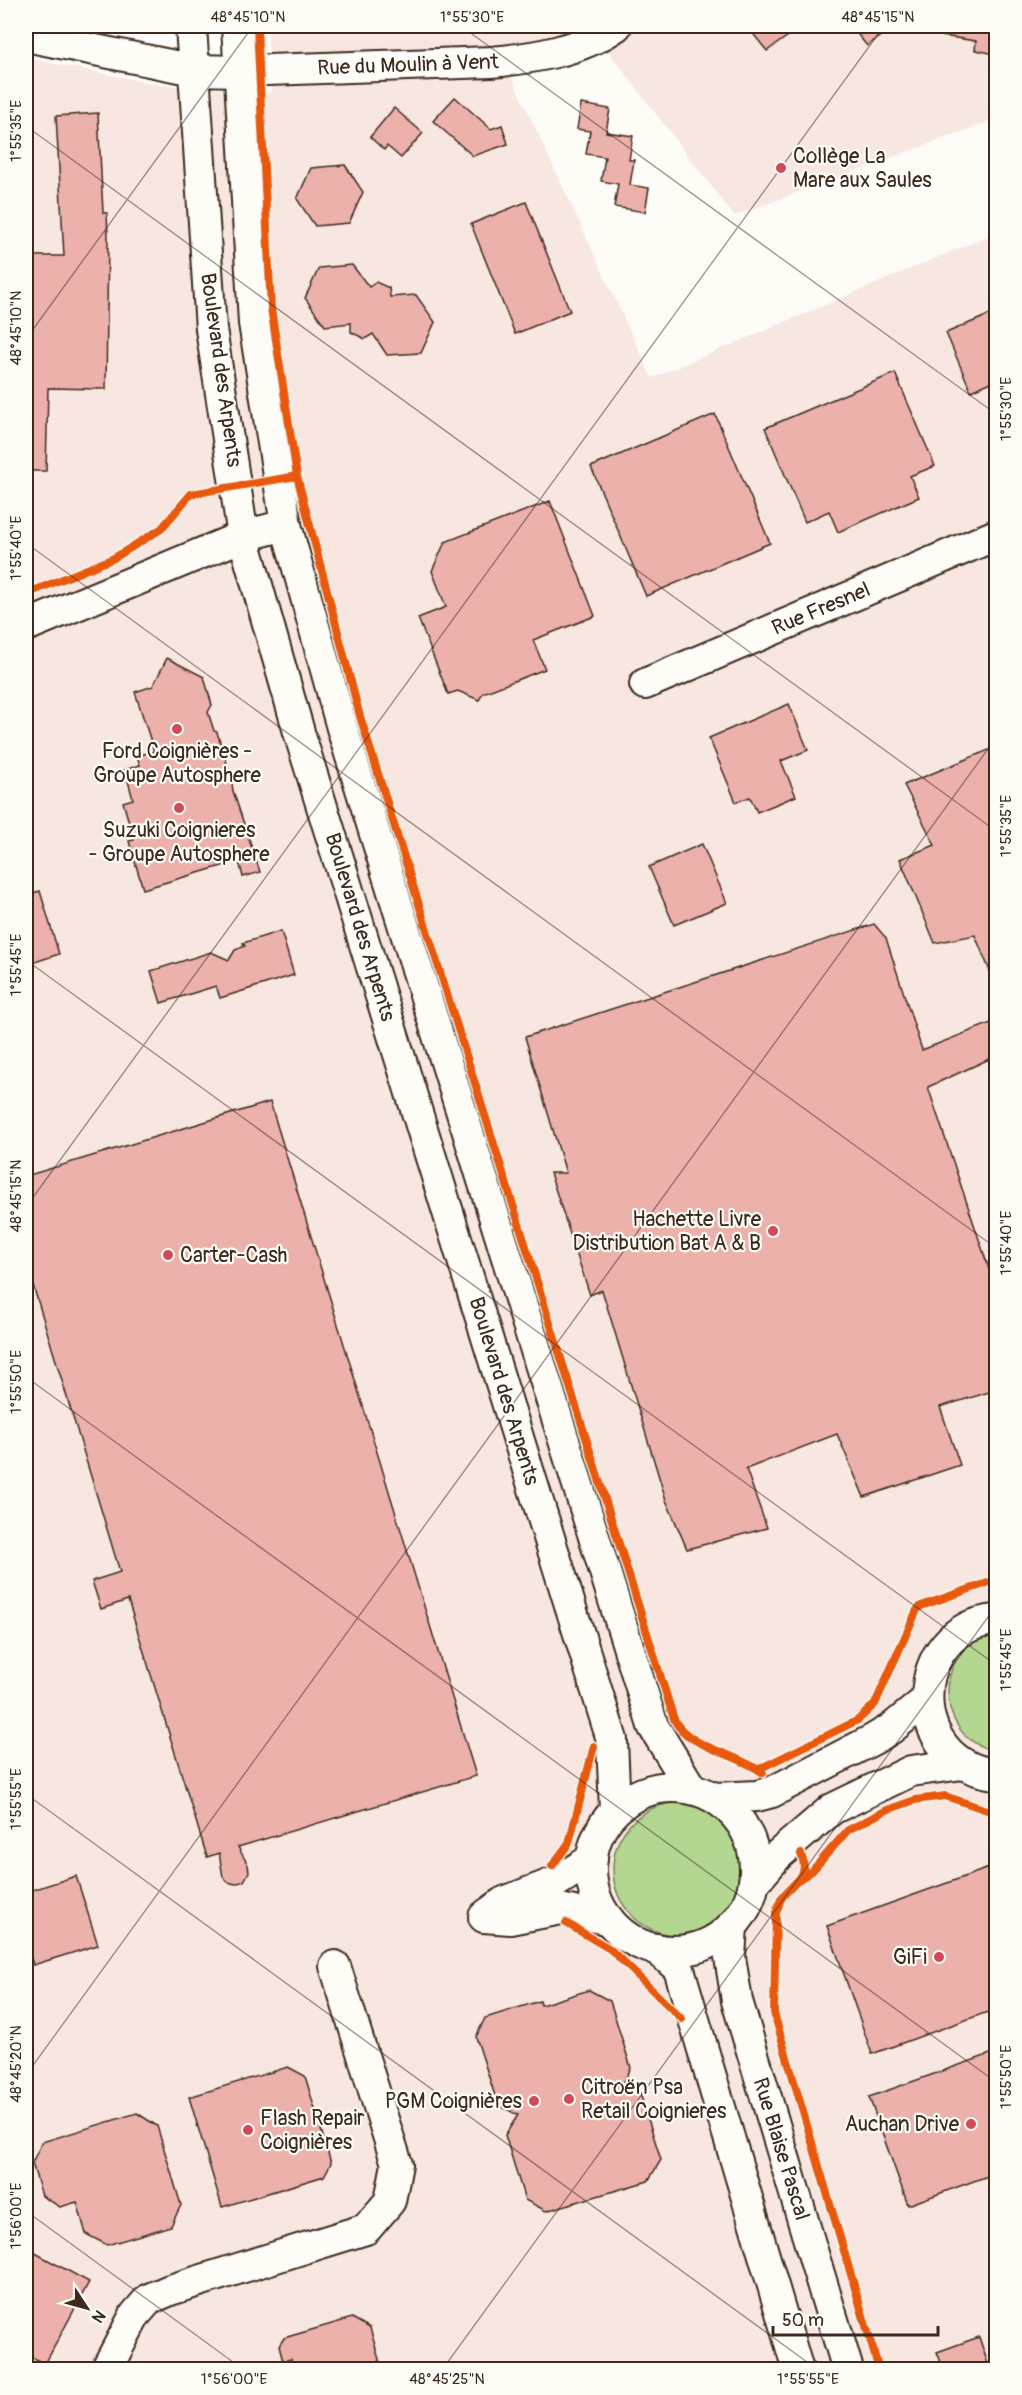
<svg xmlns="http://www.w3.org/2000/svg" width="1022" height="2395" viewBox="0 0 1022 2395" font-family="Pangolin,sans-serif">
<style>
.built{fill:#f8e6e0}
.green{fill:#b3d691;stroke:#778058;stroke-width:1.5}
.building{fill:#ecb1ab;stroke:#3b2a1e;stroke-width:1.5}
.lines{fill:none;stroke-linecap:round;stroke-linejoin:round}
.minor-casing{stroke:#3b2a1e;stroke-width:34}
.minor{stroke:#fdfcf7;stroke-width:30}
.cycleway-casing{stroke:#fdfcf7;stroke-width:11}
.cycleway{stroke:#e8590c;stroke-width:8}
.ticks{fill:none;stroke:#3b2a1e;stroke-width:1.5;stroke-opacity:0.45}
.poi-dot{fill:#d1495b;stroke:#fdfcf7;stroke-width:2}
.labels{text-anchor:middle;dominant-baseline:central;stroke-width:4.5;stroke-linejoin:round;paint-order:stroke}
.street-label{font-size:21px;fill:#3b2a1e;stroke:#fdfcf7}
.poi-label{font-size:21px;fill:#3b2a1e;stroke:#fdfcf7;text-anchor:start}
.neatline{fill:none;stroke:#3b2a1e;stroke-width:2}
.ticks-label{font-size:15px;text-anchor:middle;fill:#3b2a1e}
</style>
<rect width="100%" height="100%" fill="#fdfcf7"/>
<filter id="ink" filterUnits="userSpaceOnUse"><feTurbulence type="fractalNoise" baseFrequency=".0167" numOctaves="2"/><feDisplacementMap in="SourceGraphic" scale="12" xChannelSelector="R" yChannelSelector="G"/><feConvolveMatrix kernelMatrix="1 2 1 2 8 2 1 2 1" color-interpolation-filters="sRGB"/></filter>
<g filter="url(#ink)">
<!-- built -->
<polygon class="built" points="267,26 996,26 996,119 734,216 609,52 511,76 652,378 996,233 996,2369 26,2369 26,58 160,85 272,93"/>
<!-- green -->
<g class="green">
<path d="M996,1633V1751C929,1738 935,1640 996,1633Z"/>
<circle cx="679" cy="1869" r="66"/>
</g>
<!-- building -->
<g class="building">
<polygon points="747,26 802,26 767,51"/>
<polygon points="851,26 894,26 867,46"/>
<polygon points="942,26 996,26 996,54 975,50 976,41 942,36"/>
<polygon points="455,97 491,129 502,125 508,144 473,156 433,121"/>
<polygon points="581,104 610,109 606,132 633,136 629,160 634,160 630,185 649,188 645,212 614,207 618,184 601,181 605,157 586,154 590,131 577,129"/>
<polygon points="394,108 423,133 401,158 387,146 384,150 370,137"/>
<polygon points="98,113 103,213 107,213 108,237 106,389 48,388 46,471 26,471 26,256 64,256 56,116"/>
<polygon points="345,165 363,192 349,223 315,226 297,199 311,168"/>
<polygon points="526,202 570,311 515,334 471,224"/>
<polygon points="352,265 369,287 376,282 389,288 390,297 416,295 435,322 421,353 387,355 373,334 365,339 351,332 351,323 325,326 305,298 319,268"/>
<polygon points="996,312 996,380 971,391 946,333"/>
<polygon points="895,373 935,466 910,476 919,497 838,532 829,511 805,522 765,428"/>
<polygon points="715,414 770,543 646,596 591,467"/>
<polygon points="550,501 595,616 533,640 545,669 483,693 479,700 458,691 448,694 418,618 446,607 432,571 445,542"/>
<polygon points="167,658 204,677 212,705 208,712 214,731 217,732 231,777 233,791 260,872 243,877 239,861 143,889 129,841 134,840 123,802 133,799 125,770 140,765 137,756 154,751 135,692 153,686"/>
<polygon points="789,704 808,750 781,761 796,796 757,812 750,797 736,802 709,738"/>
<polygon points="996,747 996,986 975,935 935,943 900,859 935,845 904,785"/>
<polygon points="702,844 727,903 674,925 649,867"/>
<polygon points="40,891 59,954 26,965 26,895"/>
<polygon points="874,924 886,938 922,1050 996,1021 996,1056 928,1087 996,1290 996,1390 940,1407 960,1465 864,1497 837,1434 746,1469 767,1528 687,1549 666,1500 602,1290 590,1295 550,1173 566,1173 525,1037"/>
<polygon points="281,931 294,975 220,998 216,986 161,1003 151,971 211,952 229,960 235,950 245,946 243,943"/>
<polygon points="270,1102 476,1776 238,1847 248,1865 249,1872 244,1881 235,1884 228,1882 223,1877 219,1853 207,1857 128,1600 101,1609 92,1581 120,1572 26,1262 26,1176"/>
<polygon points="989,1868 996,1888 996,2009 872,2054 827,1926"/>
<polygon points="76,1876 98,1945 33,1965 26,1941 26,1892"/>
<polygon points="589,1990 610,2001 631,2068 623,2084 640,2093 661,2160 648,2181 546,2211 525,2200 505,2135 518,2115 498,2105 476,2037 485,2018 540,2001 541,2005"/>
<polygon points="996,2052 996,2173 908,2205 869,2097"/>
<polygon points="288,2067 305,2076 331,2163 324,2176 222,2207 189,2097"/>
<polygon points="137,2113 157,2126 181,2205 171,2226 107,2245 86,2234 77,2202 60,2207 42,2196 32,2163 42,2142"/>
<polygon points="26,2248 89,2282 45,2364 26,2354"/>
<polygon points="352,2318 370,2328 382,2370 345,2370 342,2359 308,2370 294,2370 291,2359 283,2361 279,2346 284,2338"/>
<polygon points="979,2337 990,2370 944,2370 937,2352"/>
</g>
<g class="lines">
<defs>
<g id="minor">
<polyline points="191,26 211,329 243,536 301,739 612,1740 615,1810"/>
<polyline points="237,26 254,323 286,525 342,728 653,1726 691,1788"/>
<path d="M26,36L194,70L240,71L491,62C534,58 580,51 616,26"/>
<polyline points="26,626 243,536 286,525"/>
<polyline points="645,684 996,535"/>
<path d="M996,1620C906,1627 903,1764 996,1774"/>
<circle cx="673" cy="1869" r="82"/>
<polyline points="715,1798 757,1796 772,1792 874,1739 892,1728 926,1700"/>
<polyline points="755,1882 778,1855 832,1809 911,1771 963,1764"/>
<polyline points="486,1915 504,1902 556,1882 592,1859"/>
<polyline points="484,1917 510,1919 561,1909 609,1920"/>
<polyline points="732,1926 730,1957 737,2001 848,2370"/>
<polyline points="657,1949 679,1969 798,2370"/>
<polyline points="106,2370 135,2315 149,2299 170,2290 366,2229 390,2201 397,2164 335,1966"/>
</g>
</defs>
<!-- minor casing -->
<use href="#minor" class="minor-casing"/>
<!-- minor -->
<use href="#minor" class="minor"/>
<defs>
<g id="cycleway">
<path d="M257,26L271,308L297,476L360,716L674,1719C687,1748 738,1753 763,1773"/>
<polyline points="26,594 114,558 161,529 191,494 297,476"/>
<polyline points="759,1769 858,1720 875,1704 917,1610 921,1606 996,1580"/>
<path d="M801,1854C811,1878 792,1882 781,1899C779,1903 778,1909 776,1913L774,2013L879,2370"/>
<polyline points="552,1866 569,1843 594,1746"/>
<polyline points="800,1879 812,1871 848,1830 887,1810 915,1800 945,1796 996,1813"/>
<polyline points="566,1923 610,1949 682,2019"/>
</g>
</defs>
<!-- cycleway casing -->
<use href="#cycleway" class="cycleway-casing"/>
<!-- cycleway -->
<use href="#cycleway" class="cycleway"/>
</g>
</g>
<!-- ticks -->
<path class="ticks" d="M461,26L996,414M26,126L996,831M26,339L253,26M26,543L996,1248M26,960L996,1665M26,1207L884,26M26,1377L996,2082M26,1794L818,2370M26,2075L996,738M26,2211L244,2370M442,2370L996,1606"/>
<!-- markers -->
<g class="poi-dot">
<circle cx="781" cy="168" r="6"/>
<circle cx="177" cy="729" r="6"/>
<circle cx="179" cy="808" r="6"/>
<circle cx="773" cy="1231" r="6"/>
<circle cx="168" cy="1255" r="6"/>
<circle cx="939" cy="1957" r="6"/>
<circle cx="569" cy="2099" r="6"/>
<circle cx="534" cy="2101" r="6"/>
<circle cx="971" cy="2124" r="6"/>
<circle cx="248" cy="2130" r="6"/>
</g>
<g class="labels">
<!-- street labels -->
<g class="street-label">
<text transform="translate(408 65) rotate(-2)">Rue du Moulin à Vent</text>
<text transform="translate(221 370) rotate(82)">Boulevard des Arpents</text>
<text transform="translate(821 609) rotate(-23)">Rue Fresnel</text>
<text transform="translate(360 927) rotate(73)">Boulevard des Arpents</text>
<text transform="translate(504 1391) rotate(73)">Boulevard des Arpents</text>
<text transform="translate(781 2149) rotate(73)">Rue Blaise Pascal</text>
</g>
<!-- poi labels -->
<g class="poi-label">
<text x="793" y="156">Collège La<tspan x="793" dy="24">Mare aux Saules</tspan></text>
<text x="177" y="751" text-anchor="middle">Ford Coignières -<tspan x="177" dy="24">Groupe Autosphere</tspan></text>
<text x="179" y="830" text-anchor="middle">Suzuki Coignieres<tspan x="179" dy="24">- Groupe Autosphere</tspan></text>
<text x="761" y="1219" text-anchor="end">Hachette Livre<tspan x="761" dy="24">Distribution Bat A &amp; B</tspan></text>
<text x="180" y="1255">Carter-Cash</text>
<text x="927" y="1957" text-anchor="end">GiFi</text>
<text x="581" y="2087">Citroën Psa<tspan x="581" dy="24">Retail Coignieres</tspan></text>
<text x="522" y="2101" text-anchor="end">PGM Coignières</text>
<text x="260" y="2118">Flash Repair<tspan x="260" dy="24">Coignières</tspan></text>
<text x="959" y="2124" text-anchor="end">Auchan Drive</text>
</g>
</g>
<!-- margin -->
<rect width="1022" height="2395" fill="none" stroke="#fdfcf7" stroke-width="66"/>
<!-- north arrow -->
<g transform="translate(87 2308) rotate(126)" stroke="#fdfcf7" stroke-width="4.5" paint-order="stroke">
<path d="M0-4.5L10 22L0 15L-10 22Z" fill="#3b2a1e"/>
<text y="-9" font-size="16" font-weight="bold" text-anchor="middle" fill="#3b2a1e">N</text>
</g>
<!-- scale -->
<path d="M773 2326v9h165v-9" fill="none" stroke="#3b2a1e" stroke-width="3"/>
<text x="782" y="2326" font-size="18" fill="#3b2a1e" stroke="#fdfcf7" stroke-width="4.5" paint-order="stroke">50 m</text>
<rect x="33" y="33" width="956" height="2329" class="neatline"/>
<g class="ticks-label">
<text x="248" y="22">48°45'10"N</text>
<text x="472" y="22">1°55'30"E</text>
<text x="878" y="22">48°45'15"N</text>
<text transform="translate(16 131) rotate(-90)" y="5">1°55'35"E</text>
<text transform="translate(16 328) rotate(-90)" y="5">48°45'10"N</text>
<text transform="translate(1006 409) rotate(-90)" y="5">1°55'30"E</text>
<text transform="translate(16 548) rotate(-90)" y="5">1°55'40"E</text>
<text transform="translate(1006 826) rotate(-90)" y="5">1°55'35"E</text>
<text transform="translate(16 965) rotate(-90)" y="5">1°55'45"E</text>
<text transform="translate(16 1196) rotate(-90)" y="5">48°45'15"N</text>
<text transform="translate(1006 1243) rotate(-90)" y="5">1°55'40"E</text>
<text transform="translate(16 1382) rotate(-90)" y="5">1°55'50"E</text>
<text transform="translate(1006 1660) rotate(-90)" y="5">1°55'45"E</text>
<text transform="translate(16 1799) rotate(-90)" y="5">1°55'55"E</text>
<text transform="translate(16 2064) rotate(-90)" y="5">48°45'20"N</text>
<text transform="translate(1006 2077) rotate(-90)" y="5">1°55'50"E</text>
<text transform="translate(16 2216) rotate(-90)" y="5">1°56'00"E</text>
<text x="234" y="2384">1°56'00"E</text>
<text x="447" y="2384">48°45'25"N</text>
<text x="808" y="2384">1°55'55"E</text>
</g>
</svg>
